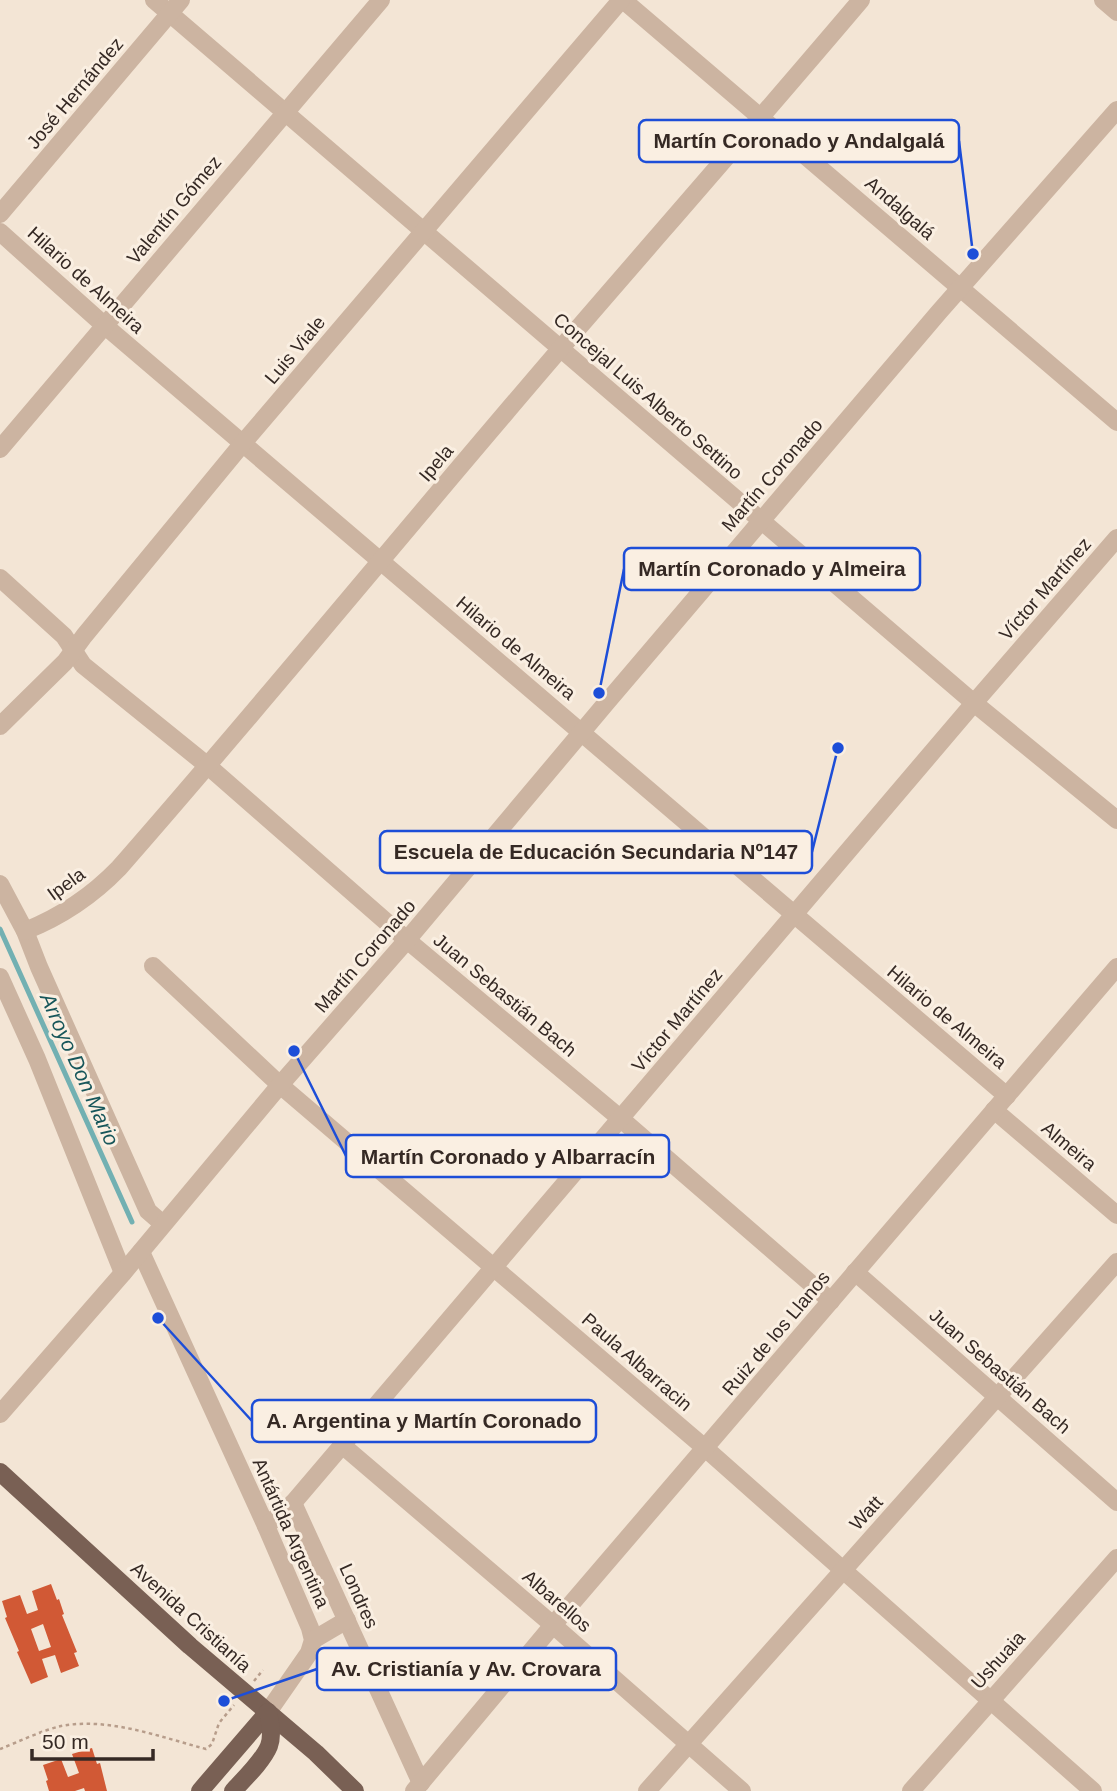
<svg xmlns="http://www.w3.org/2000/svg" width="1117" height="1791" viewBox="0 0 1117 1791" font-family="Arial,sans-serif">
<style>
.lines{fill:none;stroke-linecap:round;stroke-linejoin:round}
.stream{stroke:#72b0b2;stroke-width:5}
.building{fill:#d15935;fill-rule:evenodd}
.path{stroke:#b79d8b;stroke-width:2.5;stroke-dasharray:3.5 3.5;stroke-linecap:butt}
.minor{stroke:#ccb4a1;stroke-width:18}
.major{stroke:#796054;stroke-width:18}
.labels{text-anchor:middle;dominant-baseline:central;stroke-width:6;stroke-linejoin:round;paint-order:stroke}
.street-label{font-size:19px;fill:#352924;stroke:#faefe2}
.water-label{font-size:21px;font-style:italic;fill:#17565a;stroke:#faefe2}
.leader{fill:none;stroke:#1d4ed8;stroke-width:2.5}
.callout-dot{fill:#1d4ed8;stroke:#faefe2;stroke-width:2.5}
.callout{fill:#faefe2;stroke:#1d4ed8;stroke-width:2.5}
.callout-label{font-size:21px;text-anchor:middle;font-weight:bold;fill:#352924}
</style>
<rect width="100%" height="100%" fill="#f3e5d5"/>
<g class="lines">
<!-- stream -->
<polyline class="stream" points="0,929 132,1222"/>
</g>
<!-- building -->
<g class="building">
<path d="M51,1584L57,1600L59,1599L64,1614L62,1615L77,1652L74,1653L79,1666L61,1673L55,1655L42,1659L48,1677L31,1684L17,1652L19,1651L5,1618L7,1617L2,1601L20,1595L27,1614L38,1610L32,1591ZM43,1624L51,1647L39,1651L31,1629Z"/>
<polygon points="92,1748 97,1764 100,1763 107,1791 85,1791 84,1788 75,1791 49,1791 46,1781 48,1780 43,1765 61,1759 68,1777 79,1773 72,1754"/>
</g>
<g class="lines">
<!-- path -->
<g class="path">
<polyline points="254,1681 263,1670"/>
<path d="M0,1749C18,1742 43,1730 61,1726C109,1717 160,1737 206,1749L212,1744L219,1723L234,1705"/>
</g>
<!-- minor -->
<g class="minor">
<polyline points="154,0 974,703 1117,820"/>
<polyline points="623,0 1117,422"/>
<polyline points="1103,0 1117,12"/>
<polyline points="0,214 181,0"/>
<polyline points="0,232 104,325 1007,1096"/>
<polyline points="0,449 381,0"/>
<polyline points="0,578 64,636 83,665 208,766 407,940 621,1119 831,1301"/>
<polyline points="0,726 65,662 84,636 243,443 621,0"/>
<polyline points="0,884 25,931 39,967 148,1211 163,1224"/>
<path d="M25,931C60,917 93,895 119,868C269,697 413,520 561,348C661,232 762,117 861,0"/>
<polyline points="153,966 280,1085 705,1448 1093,1791"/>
<polyline points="0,977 37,1059 123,1273"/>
<polyline points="994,1110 1117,1215"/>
<polyline points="141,1252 266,1526 310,1628 313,1640 309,1653 268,1712"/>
<polyline points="855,1272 1117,1502"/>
<polyline points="0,1414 123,1273 280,1085 407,940 607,702 939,312 1117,110"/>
<polyline points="342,1445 553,1625 742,1791"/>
<polyline points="293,1503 421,1783"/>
<polyline points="266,1526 293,1503 974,703 1117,538"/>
<polyline points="313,1640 347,1620"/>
<polyline points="414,1791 553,1625 1117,967"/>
<polyline points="647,1791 1117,1262"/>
<polyline points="911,1791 1117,1558"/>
</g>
<!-- major -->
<g class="major">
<polyline points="0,1472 190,1646 316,1753 355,1791"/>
<polyline points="200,1791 268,1712"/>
<path d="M233,1791C244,1779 263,1761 269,1746C273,1735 270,1723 268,1712"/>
</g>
</g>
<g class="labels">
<!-- street labels -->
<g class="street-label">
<text transform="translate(75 93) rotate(-50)">José Hernández</text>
<text transform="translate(900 208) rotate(41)">Andalgalá</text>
<text transform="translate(174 210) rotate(-50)">Valentín Gómez</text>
<text transform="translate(86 280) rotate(42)">Hilario de Almeira</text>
<text transform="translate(295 350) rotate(-50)">Luis Viale</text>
<text transform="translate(648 396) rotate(41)">Concejal Luis Alberto Settino</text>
<text transform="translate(436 463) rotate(-50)">Ipela</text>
<text transform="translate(772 475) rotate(-49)">Martín Coronado</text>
<text transform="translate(1045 589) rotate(-49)">Víctor Martínez</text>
<text transform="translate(516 648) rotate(40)">Hilario de Almeira</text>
<text transform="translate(66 884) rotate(-36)">Ipela</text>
<text transform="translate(365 956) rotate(-49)">Martín Coronado</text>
<text transform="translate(505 995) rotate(40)">Juan Sebastián Bach</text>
<text transform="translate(947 1017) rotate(40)">Hilario de Almeira</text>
<text transform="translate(677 1020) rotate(-50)">Víctor Martínez</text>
<text transform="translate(1069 1146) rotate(40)">Almeira</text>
<text transform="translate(776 1333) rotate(-50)">Ruiz de los Llanos</text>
<text transform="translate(637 1362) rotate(41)">Paula Albarracin</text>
<text transform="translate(1000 1371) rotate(41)">Juan Sebastián Bach</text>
<text transform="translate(866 1513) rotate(-48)">Watt</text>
<text transform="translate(291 1533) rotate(66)">Antártida Argentina</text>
<text transform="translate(359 1596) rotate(66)">Londres</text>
<text transform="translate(557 1601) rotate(41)">Albarellos</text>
<text transform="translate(191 1617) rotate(42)">Avenida Cristianía</text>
<text transform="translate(998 1660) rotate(-48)">Ushuaia</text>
</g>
<!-- water labels -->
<g class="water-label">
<text transform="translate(80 1069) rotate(66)">Arroyo Don Mario</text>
</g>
</g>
<!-- callouts -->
<path class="leader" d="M973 254L959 141M599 693L624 569M838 748L812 852M294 1051L346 1156M158 1318L252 1421M224 1701L317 1669"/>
<g class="callout-dot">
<circle cx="973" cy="254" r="7"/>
<circle cx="599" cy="693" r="7"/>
<circle cx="838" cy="748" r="7"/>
<circle cx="294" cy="1051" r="7"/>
<circle cx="158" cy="1318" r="7"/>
<circle cx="224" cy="1701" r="7"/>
</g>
<g class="callout">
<rect x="639" y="120" width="320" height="42" rx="7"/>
<rect x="624" y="548" width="296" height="42" rx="7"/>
<rect x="380" y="831" width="432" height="42" rx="7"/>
<rect x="346" y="1135" width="323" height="42" rx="7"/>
<rect x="252" y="1400" width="344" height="42" rx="7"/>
<rect x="317" y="1648" width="299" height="42" rx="7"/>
</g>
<g class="callout-label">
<text x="799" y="148">Martín Coronado y Andalgalá</text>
<text x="772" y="576">Martín Coronado y Almeira</text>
<text x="596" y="859">Escuela de Educación Secundaria Nº147</text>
<text x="508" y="1164">Martín Coronado y Albarracín</text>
<text x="424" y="1428">A. Argentina y Martín Coronado</text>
<text x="466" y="1676">Av. Cristianía y Av. Crovara</text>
</g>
<!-- scale -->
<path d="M32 1749v10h121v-10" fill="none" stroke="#352924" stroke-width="3.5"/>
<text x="42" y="1749" font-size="21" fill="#352924" stroke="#faefe2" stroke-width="5" paint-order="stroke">50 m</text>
</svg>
